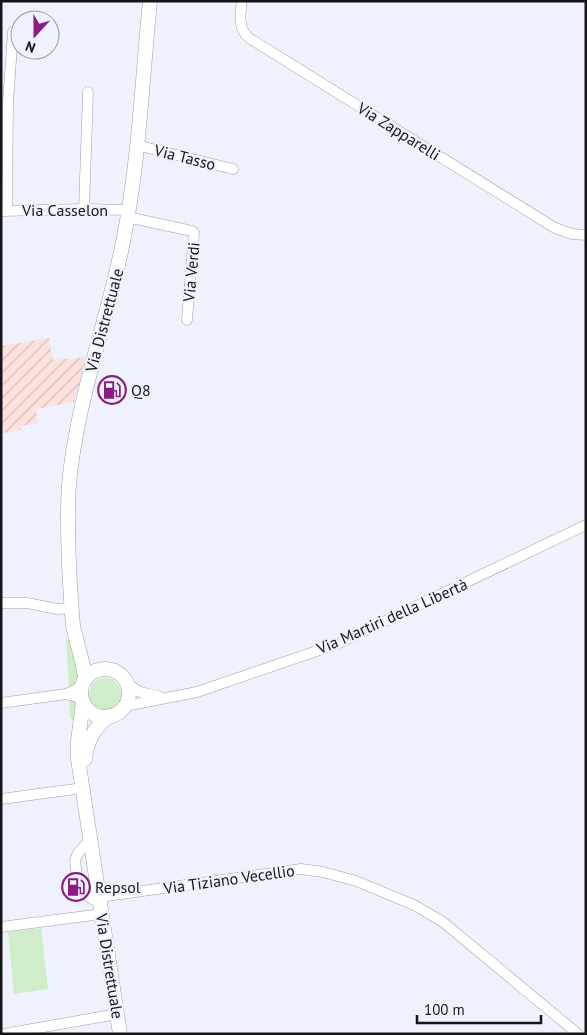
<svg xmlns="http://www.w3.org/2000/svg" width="587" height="1035" viewBox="0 0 587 1035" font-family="'PT Sans',sans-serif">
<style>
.industrial{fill:url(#industrial-furrows)}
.green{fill:#d0edca}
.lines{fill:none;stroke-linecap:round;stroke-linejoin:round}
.minor-casing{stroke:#9c9fa8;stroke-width:11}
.major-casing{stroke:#9c9fa8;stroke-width:15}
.minor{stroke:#fff;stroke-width:10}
.major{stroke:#fff;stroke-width:14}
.labels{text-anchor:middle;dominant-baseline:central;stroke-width:5;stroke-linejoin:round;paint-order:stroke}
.street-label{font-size:16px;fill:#16161a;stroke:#eff2fc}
.poi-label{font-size:16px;fill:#16161a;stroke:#eff2fc;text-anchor:start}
</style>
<defs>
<pattern id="industrial-furrows" width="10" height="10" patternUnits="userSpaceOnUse" patternTransform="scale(1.25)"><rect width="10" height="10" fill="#fce1dd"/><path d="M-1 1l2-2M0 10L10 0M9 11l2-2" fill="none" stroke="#d7c0bd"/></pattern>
</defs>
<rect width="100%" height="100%" fill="#eff2fc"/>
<!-- industrial -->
<polygon class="industrial" points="49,338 53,360 87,357 74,402 36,409 38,423 21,426 21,430 4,433 3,430 1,430 1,346"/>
<!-- green -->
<g class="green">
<polygon points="66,639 70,640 79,675 76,684 69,689"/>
<circle cx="105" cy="694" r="16"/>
<polygon points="69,698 76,702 76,721 70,718"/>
<polygon points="41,928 48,989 14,994 8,932"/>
</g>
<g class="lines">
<defs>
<g id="minor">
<path d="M242,1C240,14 238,29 249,38L555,228L572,234L586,235"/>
<polyline points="136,145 233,169"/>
<polyline points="84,209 88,92"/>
<polyline points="7,210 8,102 13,32"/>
<polyline points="2,211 84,209 128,210"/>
<polyline points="127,217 192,231 194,233 187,320"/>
<polyline points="1,603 27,603 57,609 72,608"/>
<polyline points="126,683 140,692 158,696"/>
<polyline points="83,702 77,697 66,694 77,689 85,680"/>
<polyline points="1,703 66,694"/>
<polyline points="125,706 197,692 337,644 586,525"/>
<polyline points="1,799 83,788"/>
<path d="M91,839L78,853L75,860C79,888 73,890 100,903"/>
<polyline points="99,897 301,869 323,872 356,881 414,905 443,922 578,1034"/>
<polyline points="1,927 102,914"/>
<polyline points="4,1034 117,1014"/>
</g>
<g id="major">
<circle cx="105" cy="693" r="24"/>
<path d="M85,680C84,661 76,643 73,625C71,605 70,584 69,564C68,538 67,511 69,485C76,402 107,323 123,242C139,163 142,81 150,1"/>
<polyline points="83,702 78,741 78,759 120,1034"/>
<path d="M85,759C87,740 94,728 109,716"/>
</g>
</defs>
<!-- minor casing -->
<use href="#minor" class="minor-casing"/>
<!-- major casing -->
<use href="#major" class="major-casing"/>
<!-- minor -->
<use href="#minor" class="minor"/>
<!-- major -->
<use href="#major" class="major"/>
</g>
<!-- icons -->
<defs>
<symbol id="fuel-ring" viewBox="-11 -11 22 22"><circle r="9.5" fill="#eff2fc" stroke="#891d82" stroke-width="1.5"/><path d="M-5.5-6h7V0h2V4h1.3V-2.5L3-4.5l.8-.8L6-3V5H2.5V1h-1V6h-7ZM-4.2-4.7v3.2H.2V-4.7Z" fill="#891d82"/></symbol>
</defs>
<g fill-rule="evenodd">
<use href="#fuel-ring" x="96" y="374" width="32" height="32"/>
<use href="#fuel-ring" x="60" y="871" width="32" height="32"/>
</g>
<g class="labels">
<!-- street labels -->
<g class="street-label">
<text transform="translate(399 131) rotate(32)">Via Zapparelli</text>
<text transform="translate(185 157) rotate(14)">Via Tasso</text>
<text x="65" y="210">Via Casselon</text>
<text transform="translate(191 272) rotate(-85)">Via Verdi</text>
<text transform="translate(104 320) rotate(-75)">Via Distrettuale</text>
<text transform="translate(392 616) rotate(-24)">Via Martiri della Libertà</text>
<text transform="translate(229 879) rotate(-8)">Via Tiziano Vecellio</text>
<text transform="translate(110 966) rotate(81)">Via Distrettuale</text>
</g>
<!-- poi labels -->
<g class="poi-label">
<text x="131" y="390">Q8</text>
<text x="95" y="887">Repsol</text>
</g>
</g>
<!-- border -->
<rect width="587" height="1035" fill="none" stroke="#16161a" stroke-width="5"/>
<!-- north arrow -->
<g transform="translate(35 35) rotate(201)"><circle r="24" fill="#eff2fc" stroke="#989aa2"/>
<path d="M0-4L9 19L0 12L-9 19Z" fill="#891d82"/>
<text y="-8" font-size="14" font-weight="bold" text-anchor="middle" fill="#16161a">N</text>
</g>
<!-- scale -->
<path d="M417 1015v8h124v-8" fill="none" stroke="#16161a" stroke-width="2.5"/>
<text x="424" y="1015" font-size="15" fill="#16161a" stroke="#eff2fc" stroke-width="4" paint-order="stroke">100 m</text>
</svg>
